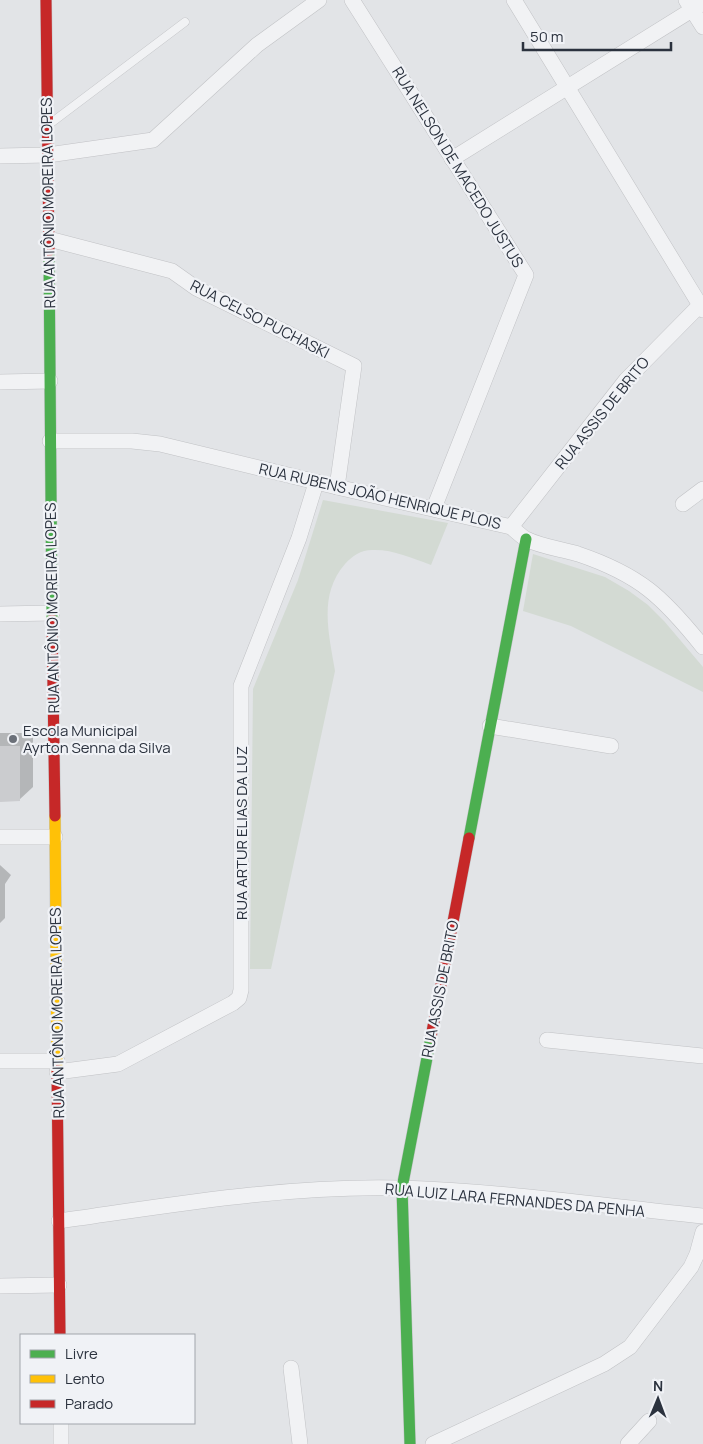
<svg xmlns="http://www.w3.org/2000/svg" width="703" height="1444" viewBox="0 0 703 1444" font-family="Manrope,sans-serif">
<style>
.green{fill:#d3dad3}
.shadow{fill:#0003}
.building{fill:#cbcccf}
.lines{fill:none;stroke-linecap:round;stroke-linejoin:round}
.lane-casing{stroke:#c1c2c5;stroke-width:9}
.street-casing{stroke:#c1c2c5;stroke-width:16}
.fast-casing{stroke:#c1c2c5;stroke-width:12}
.slow-casing{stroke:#c1c2c5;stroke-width:12}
.jam-casing{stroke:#c1c2c5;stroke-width:12}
.lane{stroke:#f1f2f4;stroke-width:8}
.street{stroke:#f1f2f4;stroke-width:15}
.fast{stroke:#4caf50;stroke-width:11}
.slow{stroke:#ffc107;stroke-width:11}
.jam{stroke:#c62828;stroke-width:11}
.poi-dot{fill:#6b7079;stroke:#f0f2f6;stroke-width:2}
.labels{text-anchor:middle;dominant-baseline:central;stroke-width:4.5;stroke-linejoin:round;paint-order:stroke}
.street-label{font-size:15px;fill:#2b323e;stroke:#f0f2f6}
.poi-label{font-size:15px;fill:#2b323e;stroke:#f0f2f6;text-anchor:start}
</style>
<rect width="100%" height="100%" fill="#e2e4e7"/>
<!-- green -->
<g class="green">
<path d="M323,500L448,523L431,565C412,558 394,550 375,550C362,549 353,555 345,564C318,595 329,634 335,671L271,969H250L253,689L298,580Z"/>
<polygon points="533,554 605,577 629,591 648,605 664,621 703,667 703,692 571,626 523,611"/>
</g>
<!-- shadow -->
<g class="shadow">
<polygon points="0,733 33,733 33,787 19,800 0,800"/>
<polygon points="0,865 11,875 5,884 5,918 0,923"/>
</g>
<!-- building -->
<polygon class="building" points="0,746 20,746 20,801 0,802"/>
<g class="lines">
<defs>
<polyline id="lane" points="51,123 185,22"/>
<g id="street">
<polyline points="352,0 526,275 434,508"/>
<polyline points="514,0 703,310"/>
<polyline points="686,0 703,27"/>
<polyline points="0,156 48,155 153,140 257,45 319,0"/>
<polyline points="452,159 703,3"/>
<polyline points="49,239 172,271 196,288 354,366 337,487"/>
<polyline points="0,382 50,381"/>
<path d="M50,441H132L160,444L337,487L511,527C516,531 521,536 526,539C542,547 562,549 578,554C640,575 663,597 703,647"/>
<polyline points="683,504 703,489"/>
<polyline points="511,527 626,380 700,305"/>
<polyline points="0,614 52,613"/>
<polyline points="490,726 611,746"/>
<polyline points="0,837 55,837"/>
<polyline points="547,1040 703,1056"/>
<polyline points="0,1061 57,1061"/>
<polyline points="57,1072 118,1064 233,1003 239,998 241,990 241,686 299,538 316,483"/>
<path d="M59,1221C172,1205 287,1185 401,1188C502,1191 603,1206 703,1216"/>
<polyline points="0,1286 59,1285"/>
<polyline points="291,1368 300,1444"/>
<polyline points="61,1423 61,1444"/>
<polyline points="433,1444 604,1364 630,1347 691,1267 697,1254 703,1232"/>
<polyline points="628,1444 649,1421"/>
</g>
<g id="fast">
<polyline points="49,251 52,620"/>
<polyline points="469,838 526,539"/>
<polyline points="410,1444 402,1188 431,1037"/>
</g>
<polyline id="slow" points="55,816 57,1070"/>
<g id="jam">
<polyline points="46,0 49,251"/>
<polyline points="52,620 55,816"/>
<polyline points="431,1037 469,838"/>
<polyline points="57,1070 60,1335"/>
</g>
</defs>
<!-- lane casing -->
<use href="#lane" class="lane-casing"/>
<!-- street casing -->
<use href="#street" class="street-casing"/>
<!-- fast casing -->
<use href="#fast" class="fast-casing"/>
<!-- slow casing -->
<use href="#slow" class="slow-casing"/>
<!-- jam casing -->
<use href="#jam" class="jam-casing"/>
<!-- lane -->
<use href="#lane" class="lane"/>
<!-- street -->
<use href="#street" class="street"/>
<!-- fast -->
<use href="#fast" class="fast"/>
<!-- slow -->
<use href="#slow" class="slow"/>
<!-- jam -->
<use href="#jam" class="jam"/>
</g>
<!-- markers -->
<circle class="poi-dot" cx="13" cy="739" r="5"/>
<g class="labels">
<!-- street labels -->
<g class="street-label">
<text transform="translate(458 167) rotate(58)">RUA NELSON DE MACEDO JUSTUS</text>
<text transform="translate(48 203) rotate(-91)">RUA ANTÔNIO MOREIRA LOPES</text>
<text transform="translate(260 319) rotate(27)">RUA CELSO PUCHASKI</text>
<text transform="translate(602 413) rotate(-51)">RUA ASSIS DE BRITO</text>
<text transform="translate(380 496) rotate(13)">RUA RUBENS JOÃO HENRIQUE PLOIS</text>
<text transform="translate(52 608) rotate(-91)">RUA ANTÔNIO MOREIRA LOPES</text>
<text transform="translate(241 833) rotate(-90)">RUA ARTUR ELIAS DA LUZ</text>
<text transform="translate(440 989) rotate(-79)">RUA ASSIS DE BRITO</text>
<text transform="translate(57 1013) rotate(-91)">RUA ANTÔNIO MOREIRA LOPES</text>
<text transform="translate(515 1200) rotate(5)">RUA LUIZ LARA FERNANDES DA PENHA</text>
</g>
<!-- poi labels -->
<g class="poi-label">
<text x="23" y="730">Escola Municipal<tspan x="23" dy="17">Ayrton Senna da Silva</tspan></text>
</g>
</g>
<!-- legend -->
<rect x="20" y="1334" width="175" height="90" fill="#f0f2f6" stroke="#a1a5ac"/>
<rect x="30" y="1350" width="25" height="8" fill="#4caf50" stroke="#a1a5ac"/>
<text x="65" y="1359" font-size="15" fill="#2b323e">Livre</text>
<rect x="30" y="1375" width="25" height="8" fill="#ffc107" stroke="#a1a5ac"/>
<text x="65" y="1384" font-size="15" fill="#2b323e">Lento</text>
<rect x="30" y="1400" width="25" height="8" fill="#c62828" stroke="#a1a5ac"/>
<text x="65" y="1409" font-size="15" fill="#2b323e">Parado</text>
<!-- north arrow -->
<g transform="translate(658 1399) rotate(1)" stroke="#f0f2f6" stroke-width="4" paint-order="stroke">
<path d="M0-4L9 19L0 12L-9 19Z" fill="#2b323e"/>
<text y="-8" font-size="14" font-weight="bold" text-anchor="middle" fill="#2b323e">N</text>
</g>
<!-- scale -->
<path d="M523 42v8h148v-8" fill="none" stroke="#2b323e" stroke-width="2.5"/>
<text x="530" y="42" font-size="15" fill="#2b323e" stroke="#f0f2f6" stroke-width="4" paint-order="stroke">50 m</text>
</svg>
